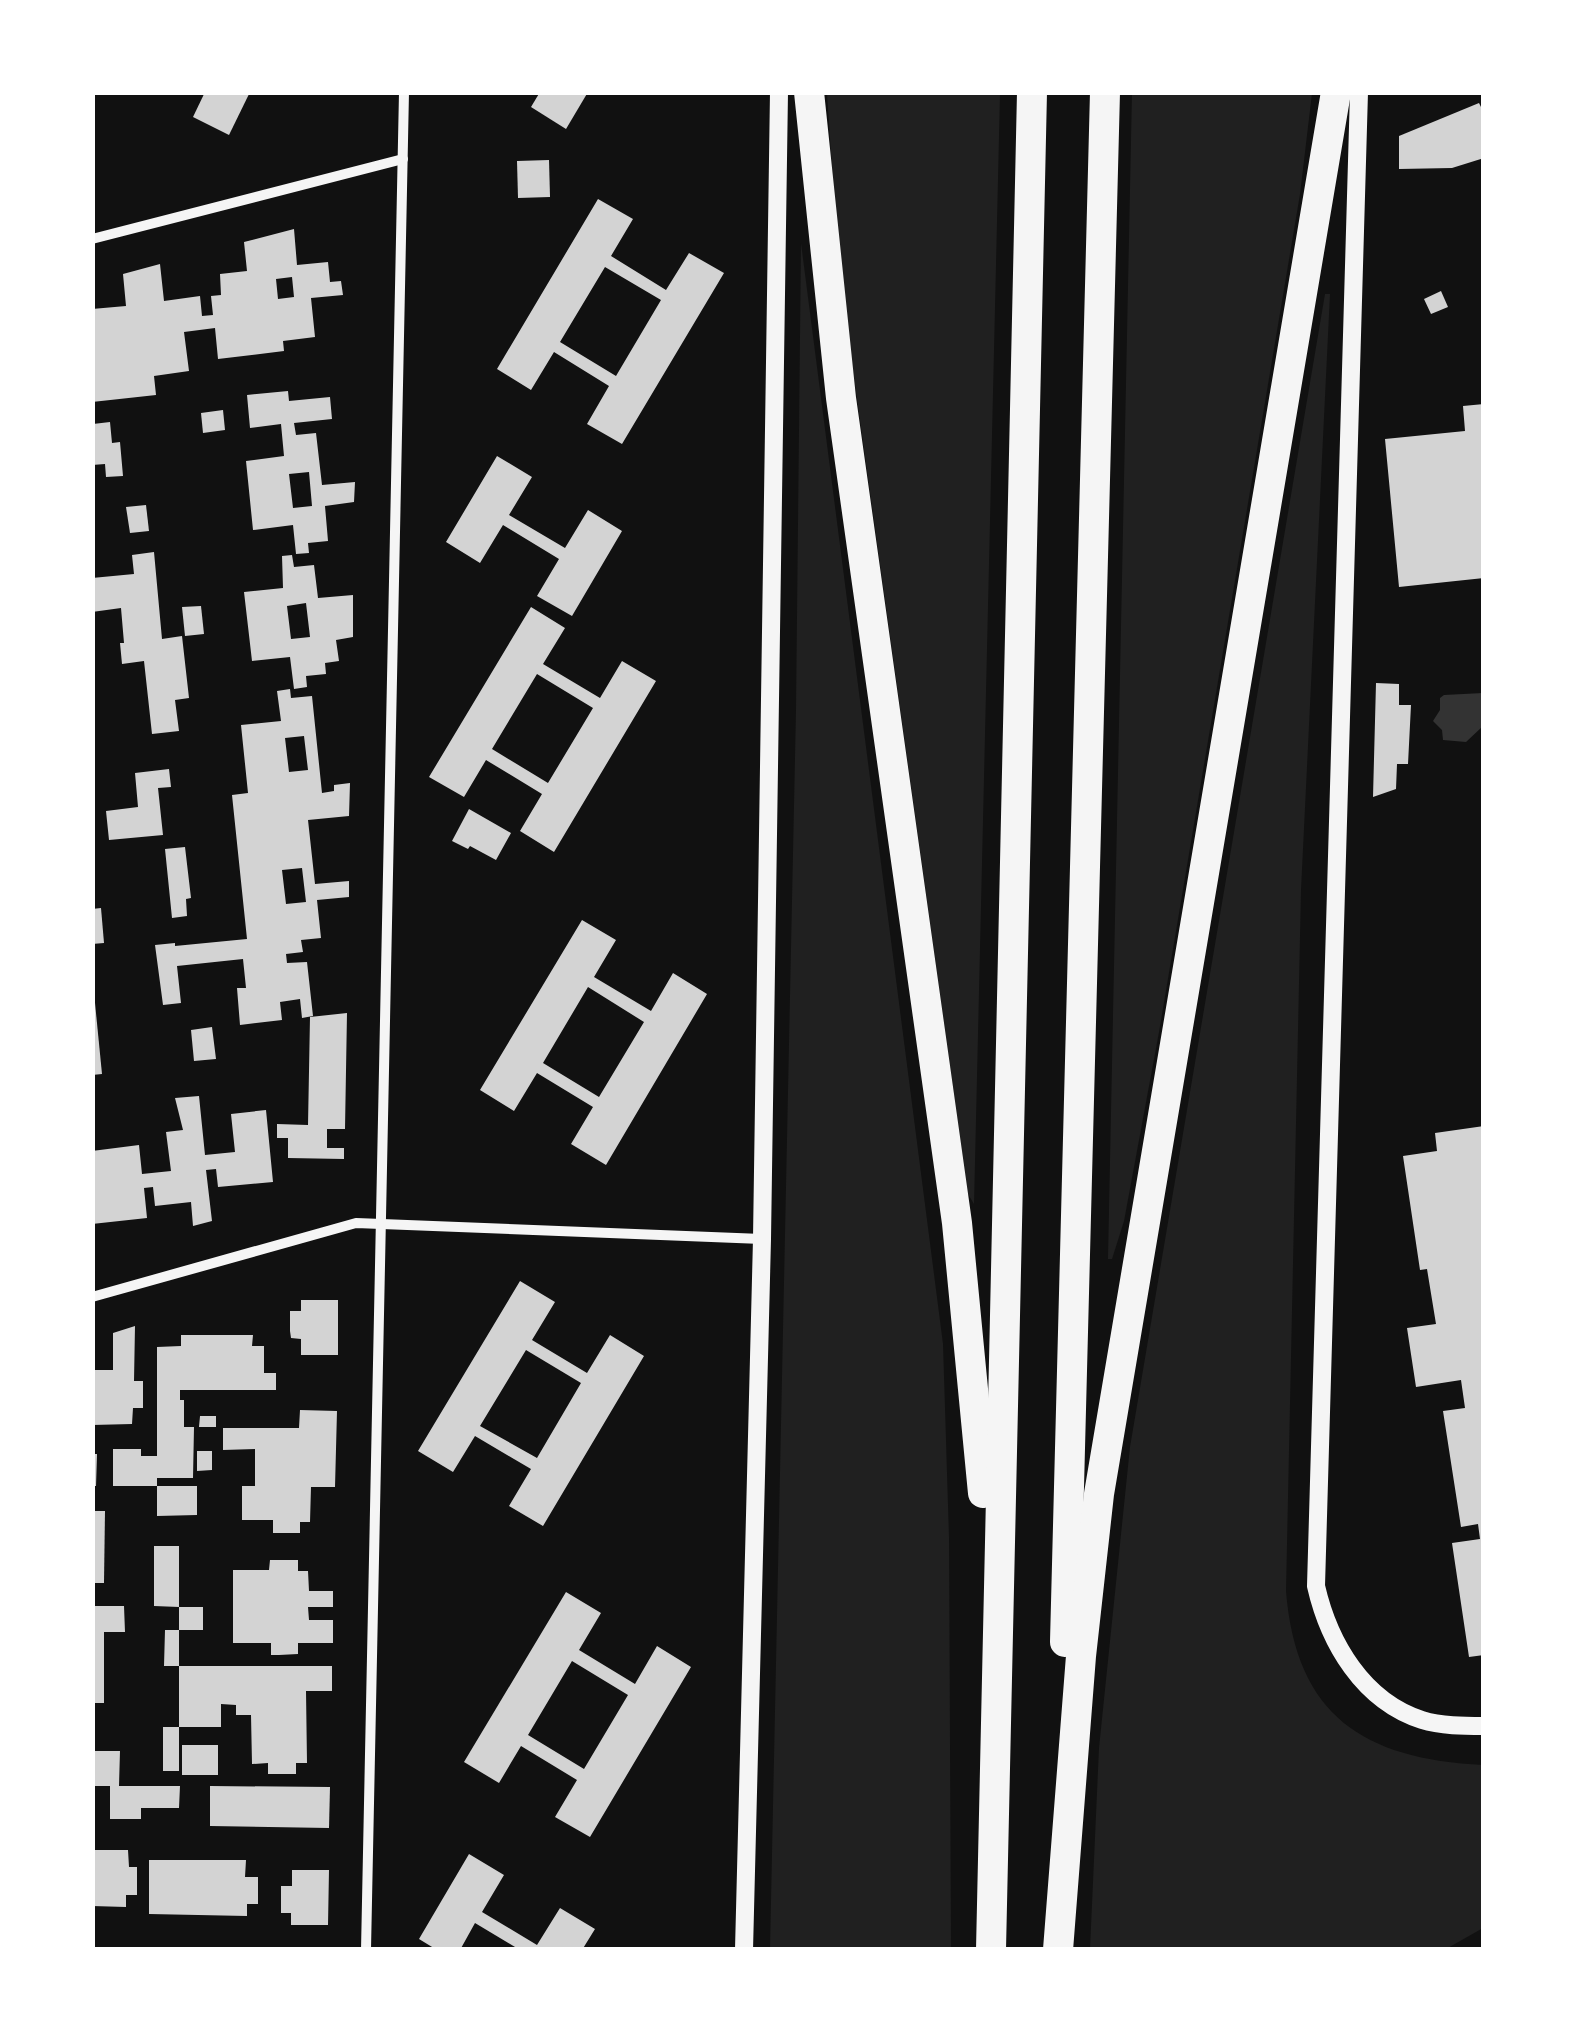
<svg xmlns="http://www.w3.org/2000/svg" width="1576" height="2042" viewBox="0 0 1576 2042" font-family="'IBM Plex Sans',sans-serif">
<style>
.green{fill:#202020}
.water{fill:#333}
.building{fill:#d3d3d3;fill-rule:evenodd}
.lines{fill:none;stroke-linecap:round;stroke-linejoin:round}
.minor{stroke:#f5f5f5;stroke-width:10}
.tertiary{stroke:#f5f5f5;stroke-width:18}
.motorway{stroke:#f5f5f5;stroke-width:30}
</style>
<rect width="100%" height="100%" fill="#111"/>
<!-- green -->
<g class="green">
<polygon points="827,93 1000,93 974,1204 968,1194 847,327 835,214"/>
<polygon points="1132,93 1312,93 1300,194 1159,1032 1124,1221 1112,1259 1108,1259"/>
<polygon points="801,243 943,1344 949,1537 951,1949 770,1949 796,710"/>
<path d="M1325,294H1330L1301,890L1286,1591C1296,1716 1364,1759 1483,1765V1928L1446,1949H1090L1099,1748L1130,1447Z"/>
</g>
<!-- water -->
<polygon class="water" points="1483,693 1483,726 1466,742 1443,740 1442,730 1433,721 1440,710 1440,698 1444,695"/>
<!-- building -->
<g class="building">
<polygon points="205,92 250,92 229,135 193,117"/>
<polygon points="540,92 588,92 566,129 531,107"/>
<polygon points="1479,103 1484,113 1484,158 1452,168 1399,169 1399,136"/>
<polygon points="549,160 550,197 518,198 517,161"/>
<path d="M598,199L633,219L611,256L666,290L689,253L724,273L622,444L587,424L609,386L554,352L531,390L497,369ZM605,267L661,300L616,376L560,342Z"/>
<path d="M294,229L297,265L328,262L330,282L341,281L343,295L311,298L315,337L283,341L284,351L218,359L215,328L184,332L189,371L154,376L156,395L92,402V309L126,306L123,274L160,264L164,301L200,296L202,316L213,315L211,296L221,295L220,274L247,271L244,242ZM292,277L294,297L278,299L276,279Z"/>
<polygon points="1441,291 1448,307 1431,314 1424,299"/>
<path d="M288,391L289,401L330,397L332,419L294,423L296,435L316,433L322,485L355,482L354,502L325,506L328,541L308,543L309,553L296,554L293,525L253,530L246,461L284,456L281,424L250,428L247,395ZM309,472L312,506L293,508L289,474Z"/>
<polygon points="1484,404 1484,578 1399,587 1385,439 1465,431 1463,406"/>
<polygon points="223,410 225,430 203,433 201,413"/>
<polygon points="110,422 112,443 120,442 123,476 106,477 105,464 92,465 93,424"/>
<polygon points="497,456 532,477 509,515 565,548 588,510 622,531 572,616 537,596 559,559 503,525 480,563 446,542"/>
<polygon points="146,505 149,531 130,533 126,507"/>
<polygon points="154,552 162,639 182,636 189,698 175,700 179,731 152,734 144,661 122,664 120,643 124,643 121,608 92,612 92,578 134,574 132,555"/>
<path d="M292,555L294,567L314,565L318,598L353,595V637L336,640L339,661L325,663L326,674L306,676L307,687L294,689L290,657L252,661L244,592L283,588L282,556ZM306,603L310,637L291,639L287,606Z"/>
<polygon points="201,606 204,634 185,636 182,607"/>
<path d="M531,607L565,628L543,664L600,698L622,661L656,681L554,852L520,831L542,794L486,760L464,797L429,777ZM537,674L593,708L548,783L492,749Z"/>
<polygon points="1376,683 1399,684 1399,705 1411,705 1408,764 1397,764 1396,789 1373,797"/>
<path d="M290,689L291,698L312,696L322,793L334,791V785L350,783L349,816L308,820L315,884L349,881V897L317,900L321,938L301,940L303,952L286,954L287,963L307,962L313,1016L302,1018L300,999L280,1002L282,1020L240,1025L237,988H246L243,959L177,966L181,1003L163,1005L155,945L175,943V946L247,939L232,795L248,793L241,725L281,721L277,691ZM304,736L308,770L289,772L285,738ZM302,868L306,902L286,904L282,870Z"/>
<polygon points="169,769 171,787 158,788 163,835 109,840 106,811 138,807 135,773"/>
<polygon points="469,809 511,833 496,860 470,846 468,849 452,841"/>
<polygon points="185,847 191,898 186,899 187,916 172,918 165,849"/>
<polygon points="101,908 104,943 92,944 92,909"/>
<path d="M582,920L616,940L594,977L651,1011L673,973L707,994L606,1165L571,1144L593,1107L537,1073L514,1111L480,1090ZM588,987L644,1022L599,1097L543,1063Z"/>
<polygon points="95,1003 102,1074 92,1075 92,1004"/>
<polygon points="347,1013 345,1129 327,1129 327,1148 344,1148 344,1159 288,1158 288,1138 277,1138 277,1124 308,1125 310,1017"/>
<polygon points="212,1027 216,1059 194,1061 191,1030"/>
<polygon points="199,1096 205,1155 235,1152 231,1114 266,1110 273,1182 218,1187 216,1169 206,1170 212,1221 193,1226 191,1202 155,1206 153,1187 144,1188 147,1218 92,1224 92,1151 139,1145 142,1174 171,1171 166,1132 183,1130 175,1098"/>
<polygon points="1484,1126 1484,1655 1469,1657 1452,1543 1480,1539 1478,1524 1461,1527 1443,1411 1465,1408 1461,1380 1416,1387 1407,1328 1436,1324 1427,1269 1420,1270 1403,1156 1437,1151 1435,1133"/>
<path d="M520,1281L555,1302L532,1340L587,1373L610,1335L644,1356L543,1526L509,1506L531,1469L475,1436L453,1472L418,1451ZM526,1350L581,1383L537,1458L480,1426Z"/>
<polygon points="301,1300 338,1300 338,1355 301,1355 301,1339 291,1338 290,1331 290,1311 301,1311"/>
<polygon points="135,1326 134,1381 143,1381 143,1408 133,1408 132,1424 92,1425 92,1370 113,1370 113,1333"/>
<polygon points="181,1335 253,1335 252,1346 264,1346 264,1373 276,1373 276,1390 180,1390 180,1400 184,1400 184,1427 194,1427 193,1478 157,1478 157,1486 113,1486 113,1449 141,1449 141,1456 157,1456 157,1347 181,1346"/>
<polygon points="300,1410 337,1411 335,1487 311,1487 310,1522 300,1522 300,1533 273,1533 273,1520 242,1520 242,1486 255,1486 255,1449 223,1450 223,1428 299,1428"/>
<polygon points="200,1416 216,1416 216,1427 199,1427"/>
<polygon points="197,1451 212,1451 212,1470 197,1471"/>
<polygon points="92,1454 97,1454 96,1486 92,1486"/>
<polygon points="157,1486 197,1486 197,1515 157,1516"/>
<polygon points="92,1511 105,1511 104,1583 92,1583"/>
<polygon points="154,1546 179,1546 179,1607 203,1607 203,1630 179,1630 179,1607 154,1606"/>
<polygon points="270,1560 298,1560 298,1571 308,1571 309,1591 333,1591 333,1607 308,1607 309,1620 333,1620 333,1643 298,1643 298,1654 279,1655 271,1655 271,1643 233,1643 233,1570 269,1570"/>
<path d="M566,1592L601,1613L579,1650L635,1684L657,1646L691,1667L590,1837L555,1817L577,1780L521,1746L499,1783L464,1762ZM572,1661L628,1695L584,1769L528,1735Z"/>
<polygon points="92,1606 124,1606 125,1632 104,1632 104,1703 92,1703"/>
<polygon points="165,1630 179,1630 179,1666 332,1666 332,1691 306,1691 307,1763 296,1763 296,1774 268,1774 268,1763 252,1764 251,1715 236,1715 236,1705 221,1704 221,1727 179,1727 179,1666 164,1666"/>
<rect x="163" y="1727" width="16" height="44"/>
<rect x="182" y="1745" width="36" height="30"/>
<polygon points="92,1751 120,1751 119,1786 180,1786 179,1808 141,1808 141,1819 110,1819 110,1786 92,1786"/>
<polygon points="210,1786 330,1787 329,1828 210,1826"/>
<polygon points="92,1850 128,1850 129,1867 137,1867 137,1895 126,1895 126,1907 92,1906"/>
<polygon points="469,1854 504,1875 482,1912 537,1945 560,1908 595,1929 582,1950 520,1950 475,1923 460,1950 437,1950 419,1939"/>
<polygon points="149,1860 246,1860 245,1877 258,1877 258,1904 247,1904 247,1916 149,1914"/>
<polygon points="292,1870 329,1870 328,1925 291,1925 291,1913 281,1913 281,1886 292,1886"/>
</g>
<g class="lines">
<!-- minor -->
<g class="minor">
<polyline points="92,239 403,159"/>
<polyline points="92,1297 356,1223 762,1239"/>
<polyline points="366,1950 404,92"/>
</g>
<!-- tertiary -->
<g class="tertiary">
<path d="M1359,92L1316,1586C1329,1643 1363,1701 1422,1720C1441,1726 1464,1726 1484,1726"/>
<polyline points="744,1950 762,1239 779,92"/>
</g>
<!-- motorway -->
<g class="motorway">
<polyline points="809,92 841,398 957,1223 983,1493"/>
<polyline points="1065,1642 1105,92"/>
<polyline points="991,1950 1032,92"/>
<polyline points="1058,1950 1081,1656 1099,1494 1336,92"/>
</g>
</g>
<!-- border -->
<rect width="1576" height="2042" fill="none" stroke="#ffffff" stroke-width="190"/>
</svg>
